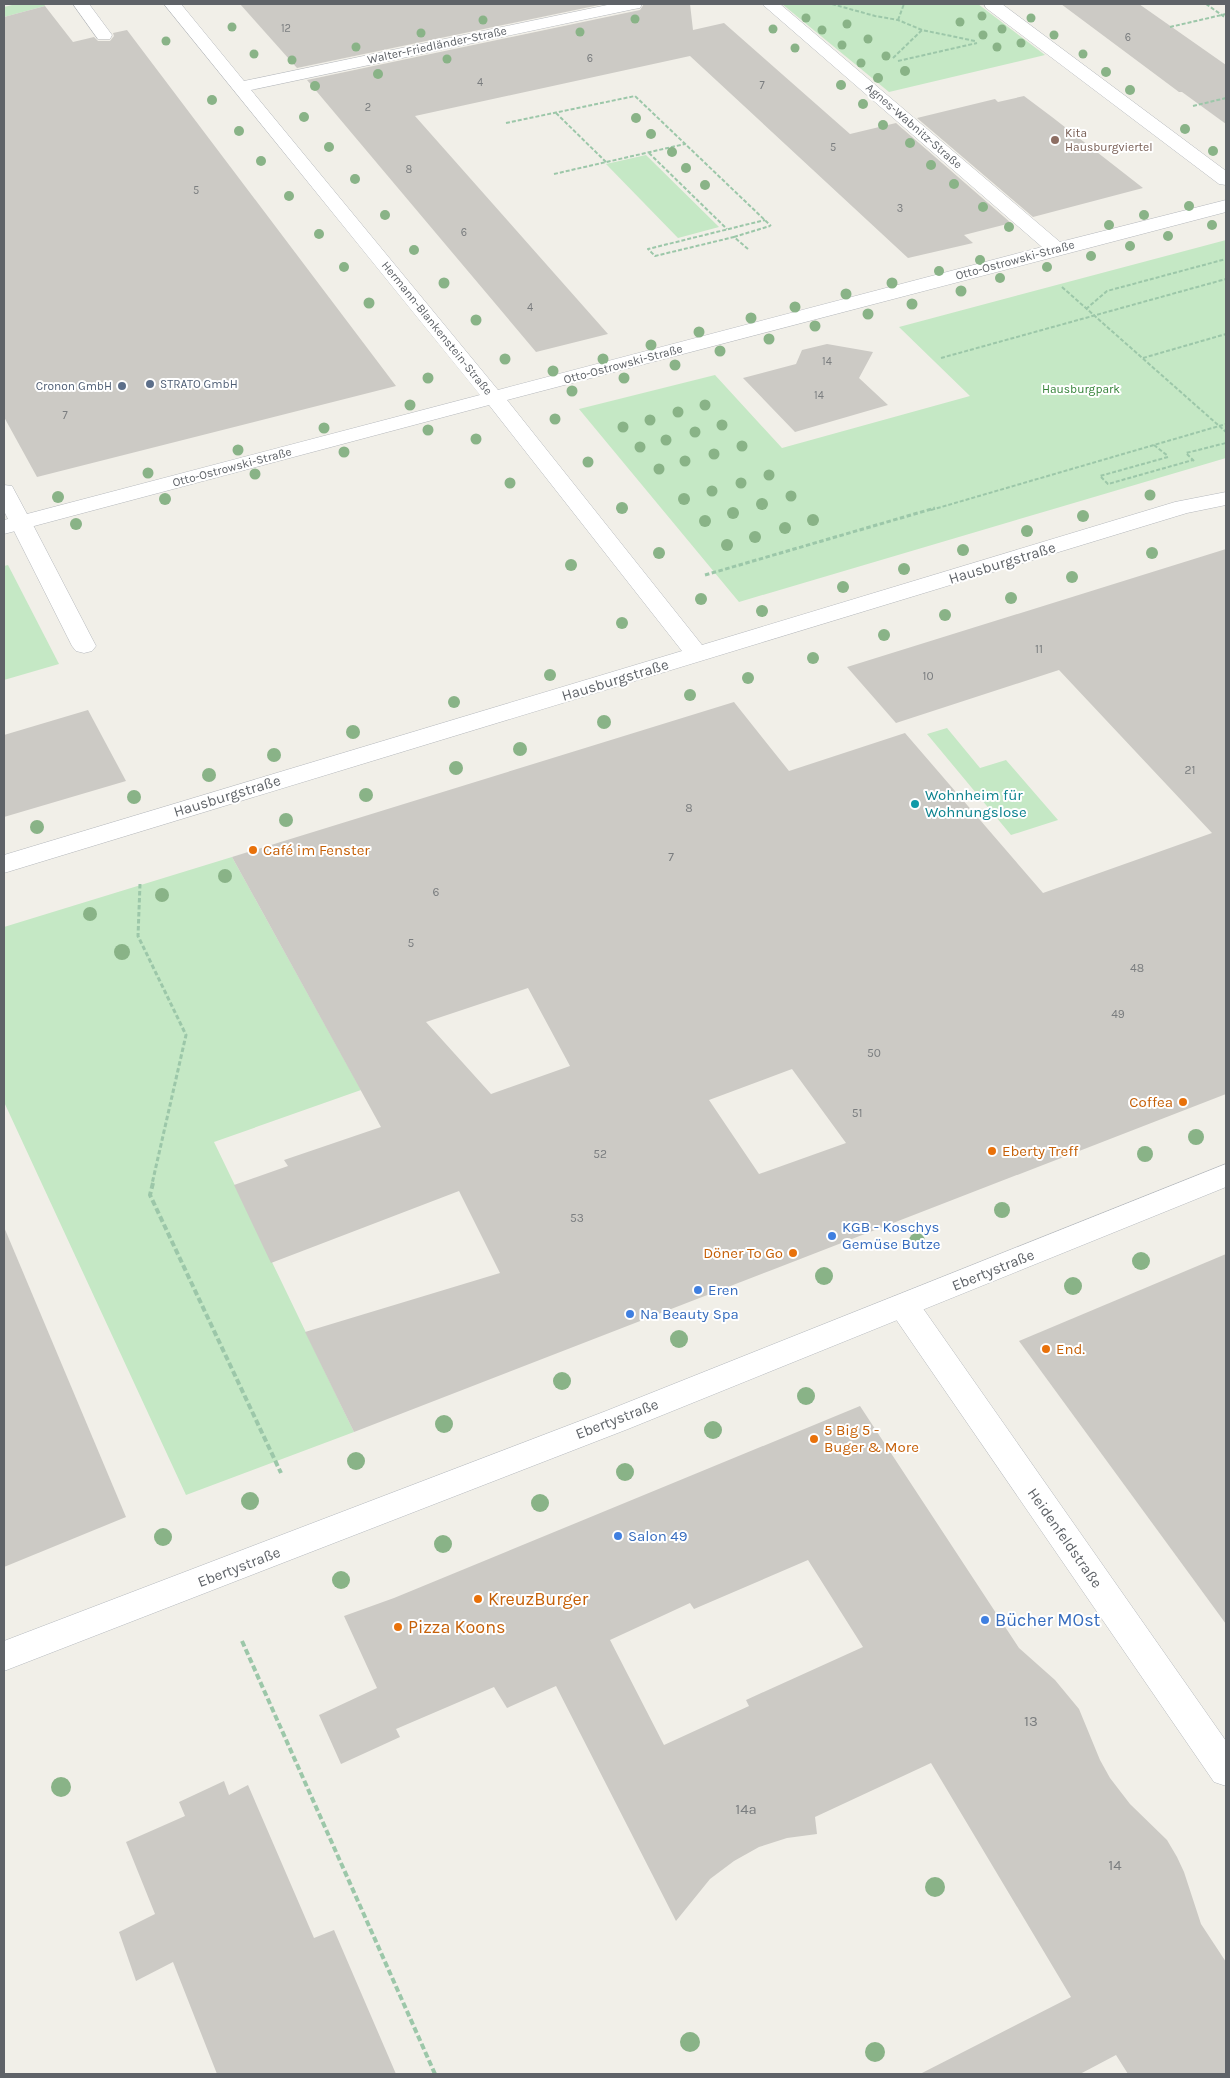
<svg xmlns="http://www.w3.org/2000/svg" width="1230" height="2078" viewBox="0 0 1230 2078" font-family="Karla,sans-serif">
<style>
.green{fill:#c5e8c5}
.building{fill:#cccac5;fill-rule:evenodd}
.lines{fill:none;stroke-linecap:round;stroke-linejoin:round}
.lane-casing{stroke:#b5b8bc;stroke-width:1}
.street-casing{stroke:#b5b8bc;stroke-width:1}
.secondary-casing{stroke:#b6babf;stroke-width:1}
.path-far2{stroke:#9cc7a9;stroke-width:2;stroke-dasharray:4 2;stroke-linecap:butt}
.path-far1{stroke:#9cc7a9;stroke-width:3;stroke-dasharray:4.5 2.5;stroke-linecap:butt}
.path{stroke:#9cc7a9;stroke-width:4;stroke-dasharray:6 3;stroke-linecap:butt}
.lane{fill:#fff;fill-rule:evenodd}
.street{fill:#fff;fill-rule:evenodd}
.secondary{fill:#fff;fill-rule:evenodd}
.tree{fill:#89b387}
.education-dot{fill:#8d6e63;stroke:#fff;stroke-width:2}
.service-dot{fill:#5c6f8a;stroke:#fff;stroke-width:2}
.culture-dot{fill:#0f9aa8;stroke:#fff;stroke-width:2}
.food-dot{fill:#e8710a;stroke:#fff;stroke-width:2}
.shop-dot{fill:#3f7fe0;stroke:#fff;stroke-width:2}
.labels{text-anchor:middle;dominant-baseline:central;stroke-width:4;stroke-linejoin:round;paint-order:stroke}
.far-number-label{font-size:11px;fill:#7a7d7f}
.far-street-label{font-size:12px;fill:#5f6368;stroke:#fff}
.far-education-label{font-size:12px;fill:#785e54;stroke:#fff;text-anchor:start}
.far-service-label{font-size:12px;fill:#4e5e75;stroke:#fff;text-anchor:start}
.far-park-label{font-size:12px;fill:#348238;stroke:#fff}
.number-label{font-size:12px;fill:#7a7d7f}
.street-label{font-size:15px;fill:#5f6368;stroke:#fff}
.culture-label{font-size:15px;fill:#0d838f;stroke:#fff;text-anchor:start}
.food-label{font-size:15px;fill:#c56008;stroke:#fff;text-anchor:start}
.shop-label{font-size:15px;fill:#366cbe;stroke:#fff;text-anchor:start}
.near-number-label{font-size:15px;fill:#7a7d7f}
.near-food-label{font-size:18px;fill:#c56008;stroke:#fff;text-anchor:start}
.near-shop-label{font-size:18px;fill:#366cbe;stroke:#fff;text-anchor:start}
</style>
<rect width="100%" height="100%" fill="#f1efe8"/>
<!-- green -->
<g class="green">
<polygon points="16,4 44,4 45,6 4,17 4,7"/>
<polygon points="782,4 978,4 1045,55 889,92"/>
<polygon points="646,155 719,227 678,238 606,164"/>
<polygon points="1226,240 1226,458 739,602 579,409 715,375 782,448 970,396 899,327"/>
<polygon points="8,565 59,664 4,680 4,566"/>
<polygon points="947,728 980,768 1006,760 1058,820 1011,835 927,734"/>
<polygon points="232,857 361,1090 214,1142 354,1432 186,1495 4,1102 4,927"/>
</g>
<!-- building -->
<g class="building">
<polygon points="240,4 604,4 297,68"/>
<polygon points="644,4 690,4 693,30 724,23 850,134 896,123 1011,223 964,235 973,243 908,258 690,56 415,116 608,334 536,352 307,80 640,10"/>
<polygon points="1061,4 1139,4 1226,65 1226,124 1182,92 1179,92"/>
<polygon points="45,6 73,42 94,37 98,41 110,41 114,36 113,33 127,30 396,386 37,477 4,417 4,17"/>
<polygon points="1024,96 1052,117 1143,188 1033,217 917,118 995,99 998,102"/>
<polygon points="827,344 873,352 859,378 888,405 795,432 743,378 796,364 802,350"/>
<path d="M1226,549V1094L354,1432L305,1332L500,1273L459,1191L271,1263L234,1185L288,1166L284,1160L381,1127L232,857L734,702L789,771L905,733L1043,893L1212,833L1059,670L896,723L847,667ZM528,988L570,1066L491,1094L426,1022ZM792,1069L846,1143L759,1174L709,1100Z"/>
<polygon points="88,710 126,781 4,817 4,735"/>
<polygon points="4,1227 126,1517 4,1567"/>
<polygon points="1226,1254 1226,1624 1019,1341"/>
<path d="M860,1406L1019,1648L1055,1680L1079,1709L1100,1760L1110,1778L1130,1804L1167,1840L1177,1857L1184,1872L1201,1924L1226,1962V2074H1128L1116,2055L1080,2074H920L1071,1997L931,1763L815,1817L817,1834L787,1838L759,1847L734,1861L710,1879L676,1921L556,1686L507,1708L494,1687L396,1729L400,1737L341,1764L319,1715L377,1688L344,1616L394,1598ZM808,1560L863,1647L746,1700L749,1706L664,1745L610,1640L690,1603L694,1609Z"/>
<polygon points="224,1781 229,1795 248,1785 314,1938 334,1930 396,2074 217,2074 173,1962 136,1981 119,1932 155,1914 126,1842 185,1816 179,1802"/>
</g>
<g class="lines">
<defs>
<g id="lane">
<polygon points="73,4 89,4 112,35 110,39 98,39"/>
<polygon points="21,516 29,518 32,523 96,646 92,651 84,653 76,651 72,646 10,523 13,518"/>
</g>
<g id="street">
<polygon points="164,4 181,4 244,81 612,4 642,4 640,8 634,9 251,90 498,390 1042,247 762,4 780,4 1060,242 1226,200 1226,212 507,400 702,645 1175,502 1226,492 1226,505 1187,513 4,873 4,855 682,651 489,405 4,534 4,520 8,519 4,511 4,485 12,486 27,514 480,395"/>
<polygon points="984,4 1002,4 1226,171 1226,185 1219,184 986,8"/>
<polygon points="904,1294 915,1297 1226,1741 1226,1786 1214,1782 893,1315 889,1306 893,1297"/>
</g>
<polygon id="secondary" points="1226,1164 1226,1187 628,1429 4,1671 4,1641 606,1411"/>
</defs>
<!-- lane casing -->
<use href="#lane" class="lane-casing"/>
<!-- street casing -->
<use href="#street" class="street-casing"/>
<!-- secondary casing -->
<use href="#secondary" class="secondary-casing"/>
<!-- path-far2 -->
<g class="path-far2">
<polyline points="832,4 875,16 898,20 922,30 975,41"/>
<polyline points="1206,4 1226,18"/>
<polyline points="898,20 904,4"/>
<polyline points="1170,27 1226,14"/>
<polyline points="893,58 922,30"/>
<polyline points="898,61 977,43"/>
<polyline points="1193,106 1226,98"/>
<polyline points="556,113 606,162"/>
<polyline points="506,123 635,96 771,226"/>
<polyline points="649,153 727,229"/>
<polyline points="554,174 685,144"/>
<polyline points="734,237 770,226"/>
<polyline points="748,249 734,237 655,256 648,249 765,220"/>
<polyline points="1062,287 1226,432"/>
<polyline points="1086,309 1107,291 1226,259"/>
<polyline points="941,358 1226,279"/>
<polyline points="1143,358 1226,334"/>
<polyline points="1154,445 1168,456"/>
<polyline points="1168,457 1100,476 1108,484 1193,460"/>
<polyline points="1194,461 1186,453 1226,443"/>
<polyline points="931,510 1226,424"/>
</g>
<!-- path-far1 -->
<g class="path-far1">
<polyline points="705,575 935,508"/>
<polyline points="140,884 138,936 186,1035 152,1184"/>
</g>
<!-- path -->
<g class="path">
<polyline points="153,1183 150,1195 281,1473"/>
<polyline points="242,1641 435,2074"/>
</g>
<!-- lane -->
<use href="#lane" class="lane"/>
<!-- street -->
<use href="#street" class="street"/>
<!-- secondary -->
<use href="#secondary" class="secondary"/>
</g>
<!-- trees -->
<g class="tree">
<circle cx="982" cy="16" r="4.5"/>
<circle cx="806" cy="18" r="4.5"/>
<circle cx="1031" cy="18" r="4.5"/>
<circle cx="635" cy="19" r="4.5"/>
<circle cx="483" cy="20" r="4.5"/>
<circle cx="960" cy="22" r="4.5"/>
<circle cx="847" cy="24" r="4.5"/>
<circle cx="232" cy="27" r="4.5"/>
<circle cx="773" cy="29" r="4.5"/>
<circle cx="1002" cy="29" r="4.5"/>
<circle cx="822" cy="30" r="4.5"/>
<circle cx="580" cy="32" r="4.5"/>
<circle cx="421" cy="33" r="4.5"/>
<circle cx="983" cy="35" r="4.5"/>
<circle cx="1054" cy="35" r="4.5"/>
<circle cx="868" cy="39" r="4.5"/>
<circle cx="166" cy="41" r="4.5"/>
<circle cx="1021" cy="43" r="4.5"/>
<circle cx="842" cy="45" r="4.5"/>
<circle cx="356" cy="47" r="4.5"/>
<circle cx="997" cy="47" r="4.5"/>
<circle cx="795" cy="48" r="4.5"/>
<circle cx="254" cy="54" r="4.5"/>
<circle cx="1083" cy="54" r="4.5"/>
<circle cx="886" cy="56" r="4.5"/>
<circle cx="447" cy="59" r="4.5"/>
<circle cx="292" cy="60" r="4.5"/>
<circle cx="861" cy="63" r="4.5"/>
<circle cx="905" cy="71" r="5"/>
<circle cx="1106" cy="72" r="5"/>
<circle cx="378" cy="74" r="5"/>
<circle cx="878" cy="78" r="5"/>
<circle cx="841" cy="85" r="5"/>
<circle cx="315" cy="86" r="5"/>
<circle cx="1130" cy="90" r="5"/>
<circle cx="212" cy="100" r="5"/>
<circle cx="863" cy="104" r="5"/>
<circle cx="304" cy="117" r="5"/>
<circle cx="636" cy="118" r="5"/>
<circle cx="883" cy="125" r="5"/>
<circle cx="1185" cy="129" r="5"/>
<circle cx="239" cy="131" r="5"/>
<circle cx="651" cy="134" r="5"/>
<circle cx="910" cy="143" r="5"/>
<circle cx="329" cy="147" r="5"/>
<circle cx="1213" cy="151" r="5"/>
<circle cx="672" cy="152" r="5"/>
<circle cx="261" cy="161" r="5"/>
<circle cx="931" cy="165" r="5"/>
<circle cx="686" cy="168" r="5"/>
<circle cx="355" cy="179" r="5"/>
<circle cx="954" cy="184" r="5"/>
<circle cx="705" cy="185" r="5"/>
<circle cx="289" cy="196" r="5"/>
<circle cx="1189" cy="206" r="5"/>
<circle cx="983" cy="207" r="5"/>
<circle cx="385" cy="215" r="5"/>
<circle cx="1144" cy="215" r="5"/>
<circle cx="1109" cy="225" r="5"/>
<circle cx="1212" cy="225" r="5"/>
<circle cx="1009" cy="227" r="5"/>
<circle cx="319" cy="234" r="5"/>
<circle cx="1168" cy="236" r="5"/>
<circle cx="1130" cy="246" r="5"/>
<circle cx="414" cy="250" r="5"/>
<circle cx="1091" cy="256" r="5"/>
<circle cx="980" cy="260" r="5"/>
<circle cx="344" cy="267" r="5"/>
<circle cx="1047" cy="267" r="5"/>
<circle cx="939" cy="271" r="5"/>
<circle cx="1000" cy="278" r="5"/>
<circle cx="444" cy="283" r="5.5"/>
<circle cx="892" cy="283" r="5.5"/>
<circle cx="961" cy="291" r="5.5"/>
<circle cx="846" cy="294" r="5.5"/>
<circle cx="369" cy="303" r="5.5"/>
<circle cx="912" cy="304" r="5.5"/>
<circle cx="795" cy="307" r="5.5"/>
<circle cx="868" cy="314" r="5.5"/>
<circle cx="751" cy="318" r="5.5"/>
<circle cx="476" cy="320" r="5.5"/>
<circle cx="815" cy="326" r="5.5"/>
<circle cx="699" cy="332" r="5.5"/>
<circle cx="769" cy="339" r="5.5"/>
<circle cx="651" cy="345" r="5.5"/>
<circle cx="720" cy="351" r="5.5"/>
<circle cx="505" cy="359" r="5.5"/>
<circle cx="603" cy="359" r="5.5"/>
<circle cx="675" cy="365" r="5.5"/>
<circle cx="553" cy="371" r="5.5"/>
<circle cx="428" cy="378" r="5.5"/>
<circle cx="624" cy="378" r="5.5"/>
<circle cx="572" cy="391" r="5.5"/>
<circle cx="410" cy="405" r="5.5"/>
<circle cx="705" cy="405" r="5.5"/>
<circle cx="678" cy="412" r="5.5"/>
<circle cx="555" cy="419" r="5.5"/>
<circle cx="650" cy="420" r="5.5"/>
<circle cx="722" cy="425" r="5.5"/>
<circle cx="623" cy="427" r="5.5"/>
<circle cx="324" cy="428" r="5.5"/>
<circle cx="428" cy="430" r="5.5"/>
<circle cx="695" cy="432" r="5.5"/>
<circle cx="476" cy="439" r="5.5"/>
<circle cx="666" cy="440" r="5.5"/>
<circle cx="742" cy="446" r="5.5"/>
<circle cx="640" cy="447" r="5.5"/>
<circle cx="238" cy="450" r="5.5"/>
<circle cx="344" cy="452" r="5.5"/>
<circle cx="714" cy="454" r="5.5"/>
<circle cx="685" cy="461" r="5.5"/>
<circle cx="588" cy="462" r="5.5"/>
<circle cx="659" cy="469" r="5.5"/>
<circle cx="148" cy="473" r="5.5"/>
<circle cx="255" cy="474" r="5.5"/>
<circle cx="769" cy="475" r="5.5"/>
<circle cx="510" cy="483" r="5.5"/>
<circle cx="741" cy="483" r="5.5"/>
<circle cx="712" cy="491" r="5.5"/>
<circle cx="1150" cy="495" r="5.5"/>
<circle cx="791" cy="496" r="5.5"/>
<circle cx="58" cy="497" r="6"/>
<circle cx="165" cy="499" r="6"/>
<circle cx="684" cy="499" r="6"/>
<circle cx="762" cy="504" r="6"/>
<circle cx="622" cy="508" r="6"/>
<circle cx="733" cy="513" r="6"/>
<circle cx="1083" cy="516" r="6"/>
<circle cx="813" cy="520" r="6"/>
<circle cx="705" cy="521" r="6"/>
<circle cx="76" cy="524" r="6"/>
<circle cx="785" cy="528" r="6"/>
<circle cx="1027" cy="531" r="6"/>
<circle cx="755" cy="537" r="6"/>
<circle cx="727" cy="545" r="6"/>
<circle cx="963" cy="550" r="6"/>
<circle cx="659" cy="553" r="6"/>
<circle cx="1152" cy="553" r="6"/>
<circle cx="571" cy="565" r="6"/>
<circle cx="904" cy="569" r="6"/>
<circle cx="1072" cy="577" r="6"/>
<circle cx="843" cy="587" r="6"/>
<circle cx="1011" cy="598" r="6"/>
<circle cx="701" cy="599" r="6"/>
<circle cx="762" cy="611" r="6"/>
<circle cx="945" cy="615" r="6"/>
<circle cx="622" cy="623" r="6"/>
<circle cx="884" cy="635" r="6"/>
<circle cx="813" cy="658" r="6"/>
<circle cx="550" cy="675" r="6"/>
<circle cx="748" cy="678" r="6"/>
<circle cx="690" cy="695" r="6"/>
<circle cx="454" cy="702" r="6"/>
<circle cx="604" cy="722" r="7"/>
<circle cx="353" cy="732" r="7"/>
<circle cx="520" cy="749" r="7"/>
<circle cx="274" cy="755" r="7"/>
<circle cx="456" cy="768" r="7"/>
<circle cx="209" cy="775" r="7"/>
<circle cx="366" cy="795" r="7"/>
<circle cx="134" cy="797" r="7"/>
<circle cx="286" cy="820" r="7"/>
<circle cx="37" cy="827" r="7"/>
<circle cx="225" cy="876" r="7"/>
<circle cx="162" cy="895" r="7"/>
<circle cx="90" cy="914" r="7"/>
<circle cx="122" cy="952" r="8"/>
<circle cx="1196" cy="1137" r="8"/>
<circle cx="1145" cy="1154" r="8"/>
<circle cx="1002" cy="1210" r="8"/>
<circle cx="917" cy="1241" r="8"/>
<circle cx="1141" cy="1261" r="9"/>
<circle cx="824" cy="1276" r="9"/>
<circle cx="1073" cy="1286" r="9"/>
<circle cx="679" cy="1339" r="9"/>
<circle cx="562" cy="1381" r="9"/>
<circle cx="806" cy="1396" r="9"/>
<circle cx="444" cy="1424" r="9"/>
<circle cx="713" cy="1430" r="9"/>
<circle cx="356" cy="1461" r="9"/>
<circle cx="625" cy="1472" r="9"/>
<circle cx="250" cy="1501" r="9"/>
<circle cx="540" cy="1503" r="9"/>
<circle cx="163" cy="1537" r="9"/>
<circle cx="443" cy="1544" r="9"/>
<circle cx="341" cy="1580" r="9"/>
<circle cx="61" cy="1787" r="10"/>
<circle cx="935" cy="1887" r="10"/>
<circle cx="690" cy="2042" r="10"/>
<circle cx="875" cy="2052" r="10"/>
</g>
<!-- markers -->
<circle class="education-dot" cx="1055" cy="140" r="5"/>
<g class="service-dot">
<circle cx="150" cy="384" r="5"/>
<circle cx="122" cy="386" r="5"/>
</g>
<circle class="culture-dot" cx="915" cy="804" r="5"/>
<g class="food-dot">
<circle cx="253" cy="850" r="5"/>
<circle cx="1183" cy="1102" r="5"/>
<circle cx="992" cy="1151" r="5"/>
<circle cx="793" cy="1253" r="5"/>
<circle cx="1046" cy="1349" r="5"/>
<circle cx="814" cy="1439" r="5"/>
<circle cx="478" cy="1599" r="5"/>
<circle cx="398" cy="1627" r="5"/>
</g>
<g class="shop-dot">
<circle cx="832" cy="1236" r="5"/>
<circle cx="698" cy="1290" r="5"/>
<circle cx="630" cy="1314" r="5"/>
<circle cx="618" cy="1536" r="5"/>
<circle cx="985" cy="1620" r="5"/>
</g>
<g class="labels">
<!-- far-number labels -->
<g class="far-number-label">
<text x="286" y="28">12</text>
<text x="1128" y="37">6</text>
<text x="590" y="58">6</text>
<text x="480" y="82">4</text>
<text x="762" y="85">7</text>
<text x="368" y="107">2</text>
<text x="833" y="147">5</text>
<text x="409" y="169">8</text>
<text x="196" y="190">5</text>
<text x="900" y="208">3</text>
<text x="464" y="232">6</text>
<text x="530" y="307">4</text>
<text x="827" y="361">14</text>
<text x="819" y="395">14</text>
<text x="65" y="415">7</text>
</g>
<!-- far-street labels -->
<g class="far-street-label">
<text transform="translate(437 45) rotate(-12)">Walter-Friedländer-Straße</text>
<text transform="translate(914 126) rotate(41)">Agnes-Wabnitz-Straße</text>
<text transform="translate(1015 260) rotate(-15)">Otto-Ostrowski-Straße</text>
<text transform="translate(437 328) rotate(51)">Hermann-Blankenstein-Straße</text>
<text transform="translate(623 364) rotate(-15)">Otto-Ostrowski-Straße</text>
<text transform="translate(232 467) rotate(-15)">Otto-Ostrowski-Straße</text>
</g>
<!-- far-education labels -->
<g class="far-education-label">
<text x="1065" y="133">Kita<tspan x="1065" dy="14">Hausburgviertel</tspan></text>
</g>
<!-- far-service labels -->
<g class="far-service-label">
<text x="160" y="384">STRATO GmbH</text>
<text x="112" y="386" text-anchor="end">Cronon GmbH</text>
</g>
<!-- far-park labels -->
<g class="far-park-label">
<text x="1081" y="389">Hausburgpark</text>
</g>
<!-- number labels -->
<g class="number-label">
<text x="1039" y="649">11</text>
<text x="928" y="676">10</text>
<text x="1190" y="770">21</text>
<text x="689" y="808">8</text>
<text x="671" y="857">7</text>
<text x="436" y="892">6</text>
<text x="411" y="943">5</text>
<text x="1137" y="968">48</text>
<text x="1118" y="1014">49</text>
<text x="874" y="1053">50</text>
<text x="857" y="1113">51</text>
<text x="600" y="1154">52</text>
<text x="577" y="1218">53</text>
</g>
<!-- street labels -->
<g class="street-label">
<text transform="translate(1002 563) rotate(-17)">Hausburgstraße</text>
<text transform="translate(615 680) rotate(-17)">Hausburgstraße</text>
<text transform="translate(227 796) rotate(-17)">Hausburgstraße</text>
<text transform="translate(993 1270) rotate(-22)">Ebertystraße</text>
<text transform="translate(617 1419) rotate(-21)">Ebertystraße</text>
<text transform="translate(1065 1538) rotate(55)">Heidenfeldstraße</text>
<text transform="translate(239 1567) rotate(-21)">Ebertystraße</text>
</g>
<!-- culture labels -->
<g class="culture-label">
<text x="925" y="795">Wohnheim für<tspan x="925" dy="17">Wohnungslose</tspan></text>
</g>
<!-- food labels -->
<g class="food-label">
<text x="263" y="850">Café im Fenster</text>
<text x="1173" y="1102" text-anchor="end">Coffea</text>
<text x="1002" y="1151">Eberty Treff</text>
<text x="783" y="1253" text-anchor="end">Döner To Go</text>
<text x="1056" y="1349">End.</text>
<text x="824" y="1430">5 Big 5 -<tspan x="824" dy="17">Buger &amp; More</tspan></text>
</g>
<!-- shop labels -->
<g class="shop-label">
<text x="842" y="1227">KGB - Koschys<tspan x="842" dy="17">Gemüse Butze</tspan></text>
<text x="708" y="1290">Eren</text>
<text x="640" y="1314">Na Beauty Spa</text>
<text x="628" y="1536">Salon 49</text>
</g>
<!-- near-number labels -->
<g class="near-number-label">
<text x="1031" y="1721">13</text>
<text x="746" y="1809">14a</text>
<text x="1115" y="1865">14</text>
</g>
<!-- near-food labels -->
<g class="near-food-label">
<text x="488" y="1599">KreuzBurger</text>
<text x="408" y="1627">Pizza Koons</text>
</g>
<!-- near-shop labels -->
<g class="near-shop-label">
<text x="995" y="1620">Bücher MOst</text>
</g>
</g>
<!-- border -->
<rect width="1230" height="2078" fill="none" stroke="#5f6368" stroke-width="10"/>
</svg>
